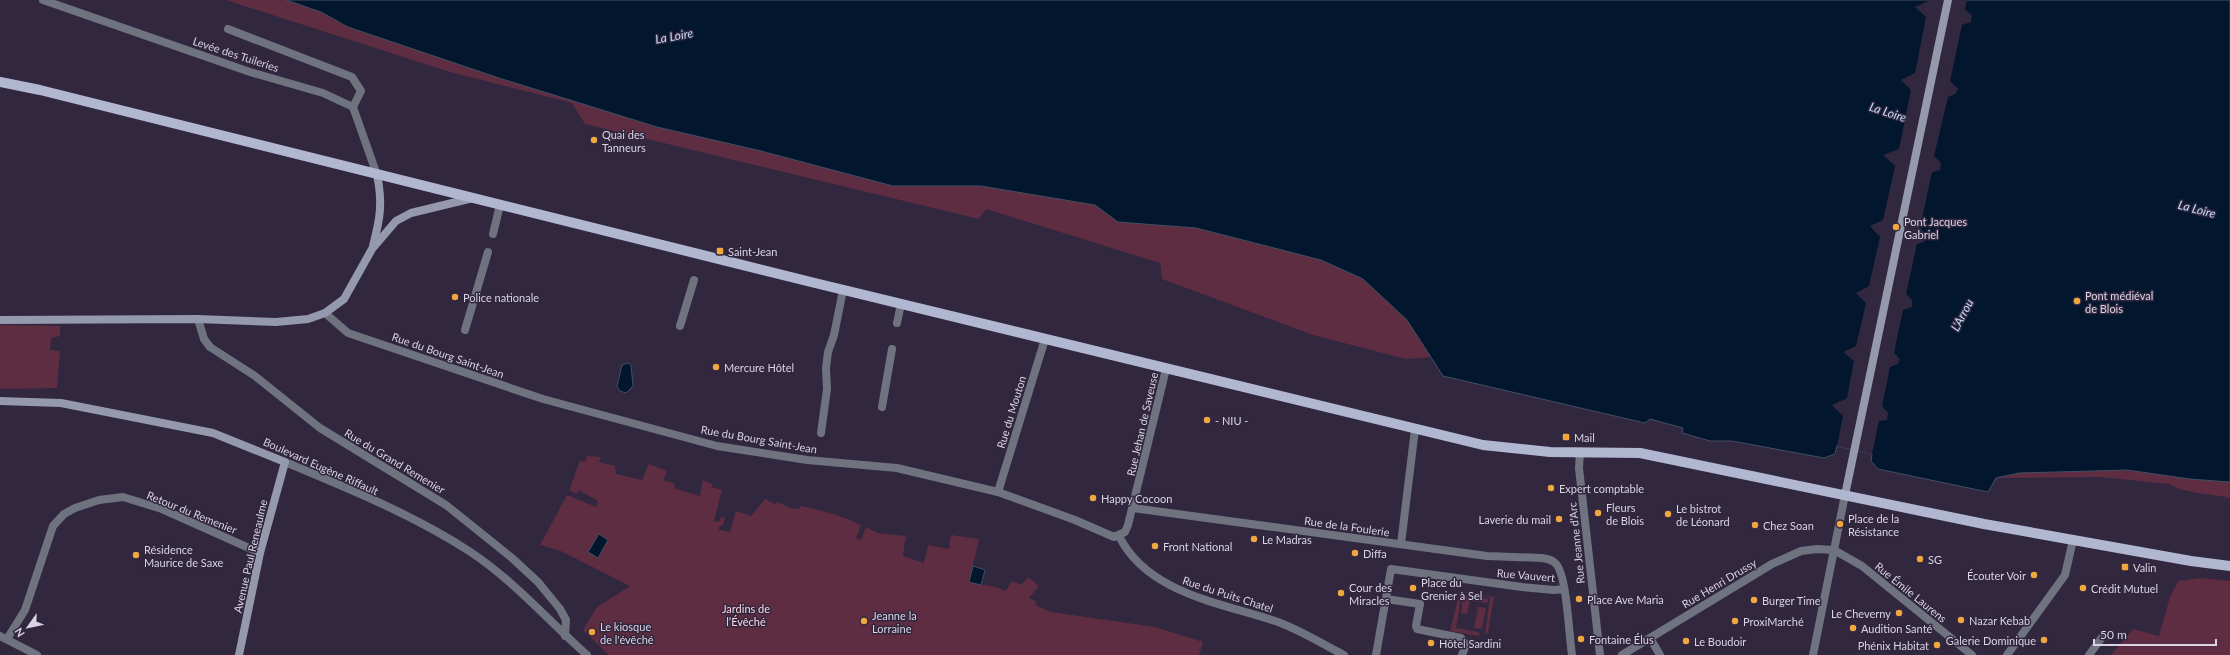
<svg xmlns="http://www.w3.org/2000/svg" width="2230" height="655" viewBox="0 0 2230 655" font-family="Lato,sans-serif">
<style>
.green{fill:#5e2d42}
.water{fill:#02172e;stroke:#424f64}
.pier{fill:#31273f}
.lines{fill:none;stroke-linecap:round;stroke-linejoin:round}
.service{stroke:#6f727f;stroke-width:8}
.pedestrian{stroke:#6f727f;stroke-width:8}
.minor{stroke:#6f727f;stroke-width:8}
.tertiary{stroke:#6f727f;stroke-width:8}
.secondary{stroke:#9599ad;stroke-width:8}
.primary{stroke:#b2b7d1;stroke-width:10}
.poi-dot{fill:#efa73e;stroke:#31273f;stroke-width:1.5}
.labels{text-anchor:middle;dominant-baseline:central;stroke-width:3;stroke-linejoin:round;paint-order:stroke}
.street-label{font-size:11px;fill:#d9d3e2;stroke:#31273f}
.poi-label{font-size:11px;fill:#d9d3e2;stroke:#31273f;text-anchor:start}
.park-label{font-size:11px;fill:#fbd3e1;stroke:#31273f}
.water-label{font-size:12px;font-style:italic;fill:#c3ddf9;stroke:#31273f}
</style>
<rect width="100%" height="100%" fill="#31273f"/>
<!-- green -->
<g class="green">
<polygon points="226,0 286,0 321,12 348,27 499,78 657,127 761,151 893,186 981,186 1095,205 1118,222 1196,228 1321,260 1363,279 1407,320 1431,357 1406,359 1313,335 1162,279 1160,263 986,209 979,219 585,124 572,103 450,72"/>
<polygon points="0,325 60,326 60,336 51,338 50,350 60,351 57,388 0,389"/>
<path d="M587,456L601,457L599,462L615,466L616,474L642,480L649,464L667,471L663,480L675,484L674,488L700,496L703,480L712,484V487L722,490L714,521L719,522L721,517L725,518L723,525L719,526V530L730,532L736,511L751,516L765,499L775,504L778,502L790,508L800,509V506C822,510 842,516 861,525L856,538L861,540L866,527L878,533L905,536L907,540H905L903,556L924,563L928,545L949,549L951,535L979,539L969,582L996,587L1006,591L1012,581L1022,585L1028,577L1039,586L1029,598L1037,602L1035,605L1051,612L1155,627L1203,642L1199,655H609L583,630L597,607L630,586L561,551L540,545L567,495L596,507L598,501L579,490L577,494L569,490L580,461L585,462Z"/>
<path d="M2070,470H2127L2190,479L2230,482V498C2212,494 2182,493 2169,484L2100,477L1996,478L2019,473Z"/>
<polygon points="2201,578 2230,581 2230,655 2111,655 2133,629 2159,636 2170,597 2178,581"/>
<polygon points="1460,591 1494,597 1488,633 1485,634 1490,597 1462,592 1456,628 1478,632 1480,635 1478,636 1450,631"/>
<polygon points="1463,595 1488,599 1487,603 1470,601 1467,614 1461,613"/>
<polygon points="1478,607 1486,608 1482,629 1474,628"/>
</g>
<!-- water -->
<g class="water">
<polygon points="286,0 2230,0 2230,482 2190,479 2127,470 2019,473 1996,478 1988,492 1878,469 1871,461 1872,454 1837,446 1835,454 1824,458 1732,441 1710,441 1682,433 1683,428 1650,419 1645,423 1443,376 1407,320 1363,279 1321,260 1196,228 1118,222 1095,205 981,186 893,186 761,151 657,127 499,78 348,27 321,12"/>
<polygon points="628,363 631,365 633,386 626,393 620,391 617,386 622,365"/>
<polygon points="599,534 608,540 598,558 588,552"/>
<polygon points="973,566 985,570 981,585 969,582"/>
</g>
<!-- pier -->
<polygon class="pier" points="1930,0 1967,0 1965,10 1972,15 1971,22 1962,25 1950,81 1958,89 1955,94 1948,97 1934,156 1941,163 1940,170 1932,172 1920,228 1926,235 1924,242 1917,244 1906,294 1912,300 1912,307 1903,310 1894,353 1900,359 1898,364 1890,367 1882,406 1888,413 1887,420 1879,421 1872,454 1837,446 1843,416 1832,405 1847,398 1854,361 1843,352 1856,346 1866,303 1856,293 1869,286 1880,237 1870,226 1883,220 1895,166 1883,155 1899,149 1911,90 1901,80 1915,73 1926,17 1915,7"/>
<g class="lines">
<!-- service -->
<g class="service">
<polyline points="228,29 352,77 361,91 353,107"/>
<polyline points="493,234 500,205"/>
<polyline points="897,323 901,304"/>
<polyline points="680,326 694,280"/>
<polyline points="465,330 488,252"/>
<polyline points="882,407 892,349"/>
<polyline points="821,433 827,389 826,368 828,352 834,335 843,290"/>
<polyline points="1650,638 1660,655"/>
</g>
<!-- pedestrian -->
<g class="pedestrian">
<path d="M1119,536C1147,593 1221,603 1275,621C1299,629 1322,644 1344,655"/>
<polyline points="1386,599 1420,604 1416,626 1417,629 1461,638 1466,645 1462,655"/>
<polyline points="1376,655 1391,569 1522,587 1554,590 1564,589"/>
<polyline points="1622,655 1772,564 1801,551 1817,549 1834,550 1862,566 1972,655"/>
<polyline points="2007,655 2065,575 2073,540"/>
</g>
<!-- minor -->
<g class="minor">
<polyline points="43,0 250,72 323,93 353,107 377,175"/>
<polyline points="325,313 348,333 543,399 717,446 807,460 897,468 998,492 1075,520 1114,537 1125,532 1128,525 1166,369"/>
<polyline points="198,319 204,339 210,347 255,376 320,428 446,505 512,558 538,582 560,609 566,620 565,636"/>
<polyline points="1580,452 1579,468 1600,655"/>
<polyline points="998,492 1045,339"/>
<path d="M1133,508L1487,556L1542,558C1548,559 1553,560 1556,564C1567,575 1569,637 1572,655"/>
<polyline points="1401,544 1415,429"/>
<polyline points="0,636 37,655"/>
<polyline points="7,639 25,610 53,526 64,514 75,508 99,500 123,497 162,509 260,553"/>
<polyline points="1813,655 1845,495"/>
<polyline points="2089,655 2103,636"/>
</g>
<!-- tertiary -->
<path class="tertiary" d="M285,462C347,488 412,514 469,551C512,579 549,621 587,655"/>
<!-- secondary -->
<g class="secondary">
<path d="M373,246C380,219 383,203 377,175"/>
<polyline points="0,320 198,319 276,322 308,319 325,313 344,299 372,249 396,221 411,213 473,198"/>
<polyline points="0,401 61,403 213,433 285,462 260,553 239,655"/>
<polyline points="1845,495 1948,0"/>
</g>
<!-- primary -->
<polyline class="primary" points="0,82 40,90 815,283 1483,445 1550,452 1640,453 1984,524 2191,561 2230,566"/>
</g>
<!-- markers -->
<g class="poi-dot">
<circle cx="594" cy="140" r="4"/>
<circle cx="1896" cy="227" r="4"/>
<rect x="716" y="247" width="8" height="8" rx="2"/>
<circle cx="455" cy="297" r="4"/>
<circle cx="2077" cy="301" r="4"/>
<circle cx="716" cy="367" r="4"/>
<circle cx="1207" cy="420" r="4"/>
<rect x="1562" y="433" width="8" height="8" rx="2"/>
<circle cx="1551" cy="488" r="4"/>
<circle cx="1093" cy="498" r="4"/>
<circle cx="1598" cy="513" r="4"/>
<circle cx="1668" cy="514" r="4"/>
<circle cx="1559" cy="519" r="4"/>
<circle cx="1840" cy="524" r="4"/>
<circle cx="1755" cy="525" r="4"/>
<circle cx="1254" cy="539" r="4"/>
<circle cx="1155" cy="546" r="4"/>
<circle cx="1355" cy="553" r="4"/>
<circle cx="136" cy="555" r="4"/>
<circle cx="1920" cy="559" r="4"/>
<rect x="2121" y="563" width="8" height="8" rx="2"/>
<circle cx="2034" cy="575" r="4"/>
<circle cx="1413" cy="588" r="4"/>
<circle cx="2083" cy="588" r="4"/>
<circle cx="1341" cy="593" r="4"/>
<circle cx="1579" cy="599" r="4"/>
<circle cx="1754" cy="600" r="4"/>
<circle cx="1899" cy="613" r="4"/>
<circle cx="1961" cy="620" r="4"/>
<circle cx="864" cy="621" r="4"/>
<circle cx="1735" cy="621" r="4"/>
<circle cx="1853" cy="628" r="4"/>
<circle cx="592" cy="632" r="4"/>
<circle cx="1581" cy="639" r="4"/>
<circle cx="2044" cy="640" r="4"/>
<circle cx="1686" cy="641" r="4"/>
<circle cx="1431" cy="643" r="4"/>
<circle cx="1937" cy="645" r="4"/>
</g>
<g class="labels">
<!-- street labels -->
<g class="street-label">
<text transform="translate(236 54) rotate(18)">Levée des Tuileries</text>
<text transform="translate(448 355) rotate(19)">Rue du Bourg Saint-Jean</text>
<text transform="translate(1011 412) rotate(-73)">Rue du Mouton</text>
<text transform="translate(1142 424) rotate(-77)">Rue Jehan de Saveuse</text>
<text transform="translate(759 439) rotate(10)">Rue du Bourg Saint-Jean</text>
<text transform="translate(395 461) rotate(31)">Rue du Grand Remenier</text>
<text transform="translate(321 466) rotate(24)">Boulevard Eugène Riffault</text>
<text transform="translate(192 512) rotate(22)">Retour du Remenier</text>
<text transform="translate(1347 526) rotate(8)">Rue de la Foulerie</text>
<text transform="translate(1576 543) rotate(-96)">Rue Jeanne d'Arc</text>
<text transform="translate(250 556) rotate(-77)">Avenue Paul Reneaulme</text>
<text transform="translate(1526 575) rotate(5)">Rue Vauvert</text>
<text transform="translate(1719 583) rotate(-31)">Rue Henri Drussy</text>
<text transform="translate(1911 592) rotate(39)">Rue Émile Laurens</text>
<text transform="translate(1228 594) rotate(18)">Rue du Puits Chatel</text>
</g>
<!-- poi labels -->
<g class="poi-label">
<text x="602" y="134">Quai des<tspan x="602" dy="13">Tanneurs</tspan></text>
<text x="1904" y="221">Pont Jacques<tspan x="1904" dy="13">Gabriel</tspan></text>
<text x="728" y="251">Saint-Jean</text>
<text x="2085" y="295">Pont médiéval<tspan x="2085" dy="13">de Blois</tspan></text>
<text x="463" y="297">Police nationale</text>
<text x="724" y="367">Mercure Hôtel</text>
<text x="1215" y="420">‑ NIU ‑</text>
<text x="1574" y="437">Mail</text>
<text x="1559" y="488">Expert comptable</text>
<text x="1101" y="498">Happy Cocoon</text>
<text x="1606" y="507">Fleurs<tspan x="1606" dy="13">de Blois</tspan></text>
<text x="1676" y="508">Le bistrot<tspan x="1676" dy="13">de Léonard</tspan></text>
<text x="1848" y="518">Place de la<tspan x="1848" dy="13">Résistance</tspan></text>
<text x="1551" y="519" text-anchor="end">Laverie du mail</text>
<text x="1763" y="525">Chez Soan</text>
<text x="1262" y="539">Le Madras</text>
<text x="1163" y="546">Front National</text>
<text x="144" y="549">Résidence<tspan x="144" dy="13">Maurice de Saxe</tspan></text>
<text x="1363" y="553">Diffa</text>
<text x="1928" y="559">SG</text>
<text x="2133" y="567">Valin</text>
<text x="2026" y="575" text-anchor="end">Écouter Voir</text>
<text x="1421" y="582">Place du<tspan x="1421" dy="13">Grenier à Sel</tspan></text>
<text x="1349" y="587">Cour des<tspan x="1349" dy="13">Miracles</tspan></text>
<text x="2091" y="588">Crédit Mutuel</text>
<text x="1587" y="599">Place Ave Maria</text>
<text x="1762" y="600">Burger Time</text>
<text x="1891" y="613" text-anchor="end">Le Cheverny</text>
<text x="872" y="615">Jeanne la<tspan x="872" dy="13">Lorraine</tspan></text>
<text x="1969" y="620">Nazar Kebab</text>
<text x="1743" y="621">ProxiMarché</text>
<text x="600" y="626">Le kiosque<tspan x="600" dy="13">de l'évêché</tspan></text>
<text x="1861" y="628">Audition Santé</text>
<text x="1589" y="639">Fontaine Élus</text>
<text x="2036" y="640" text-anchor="end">Galerie Dominique</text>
<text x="1694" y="641">Le Boudoir</text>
<text x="1439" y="643">Hôtel Sardini</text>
<text x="1929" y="645" text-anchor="end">Phénix Habitat</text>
</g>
<!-- park labels -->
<g class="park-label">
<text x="746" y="608">Jardins de<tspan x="746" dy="13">l’Évêché</tspan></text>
</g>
<!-- water labels -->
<g class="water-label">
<text transform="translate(674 36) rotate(-10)">La Loire</text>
<text transform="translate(1888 112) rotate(18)">La Loire</text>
<text transform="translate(2197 209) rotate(15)">La Loire</text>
<text transform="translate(1962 315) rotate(-62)">L'Arrou</text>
</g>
</g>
<!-- north arrow -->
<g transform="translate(28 627) rotate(237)" stroke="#31273f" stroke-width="3" paint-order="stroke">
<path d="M0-3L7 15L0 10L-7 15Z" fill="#d9d3e2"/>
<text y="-6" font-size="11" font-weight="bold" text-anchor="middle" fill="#d9d3e2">N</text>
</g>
<!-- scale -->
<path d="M2094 639v6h122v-6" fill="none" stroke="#d9d3e2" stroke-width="2"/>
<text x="2100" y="639" font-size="12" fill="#d9d3e2" stroke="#31273f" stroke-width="3" paint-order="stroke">50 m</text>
</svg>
